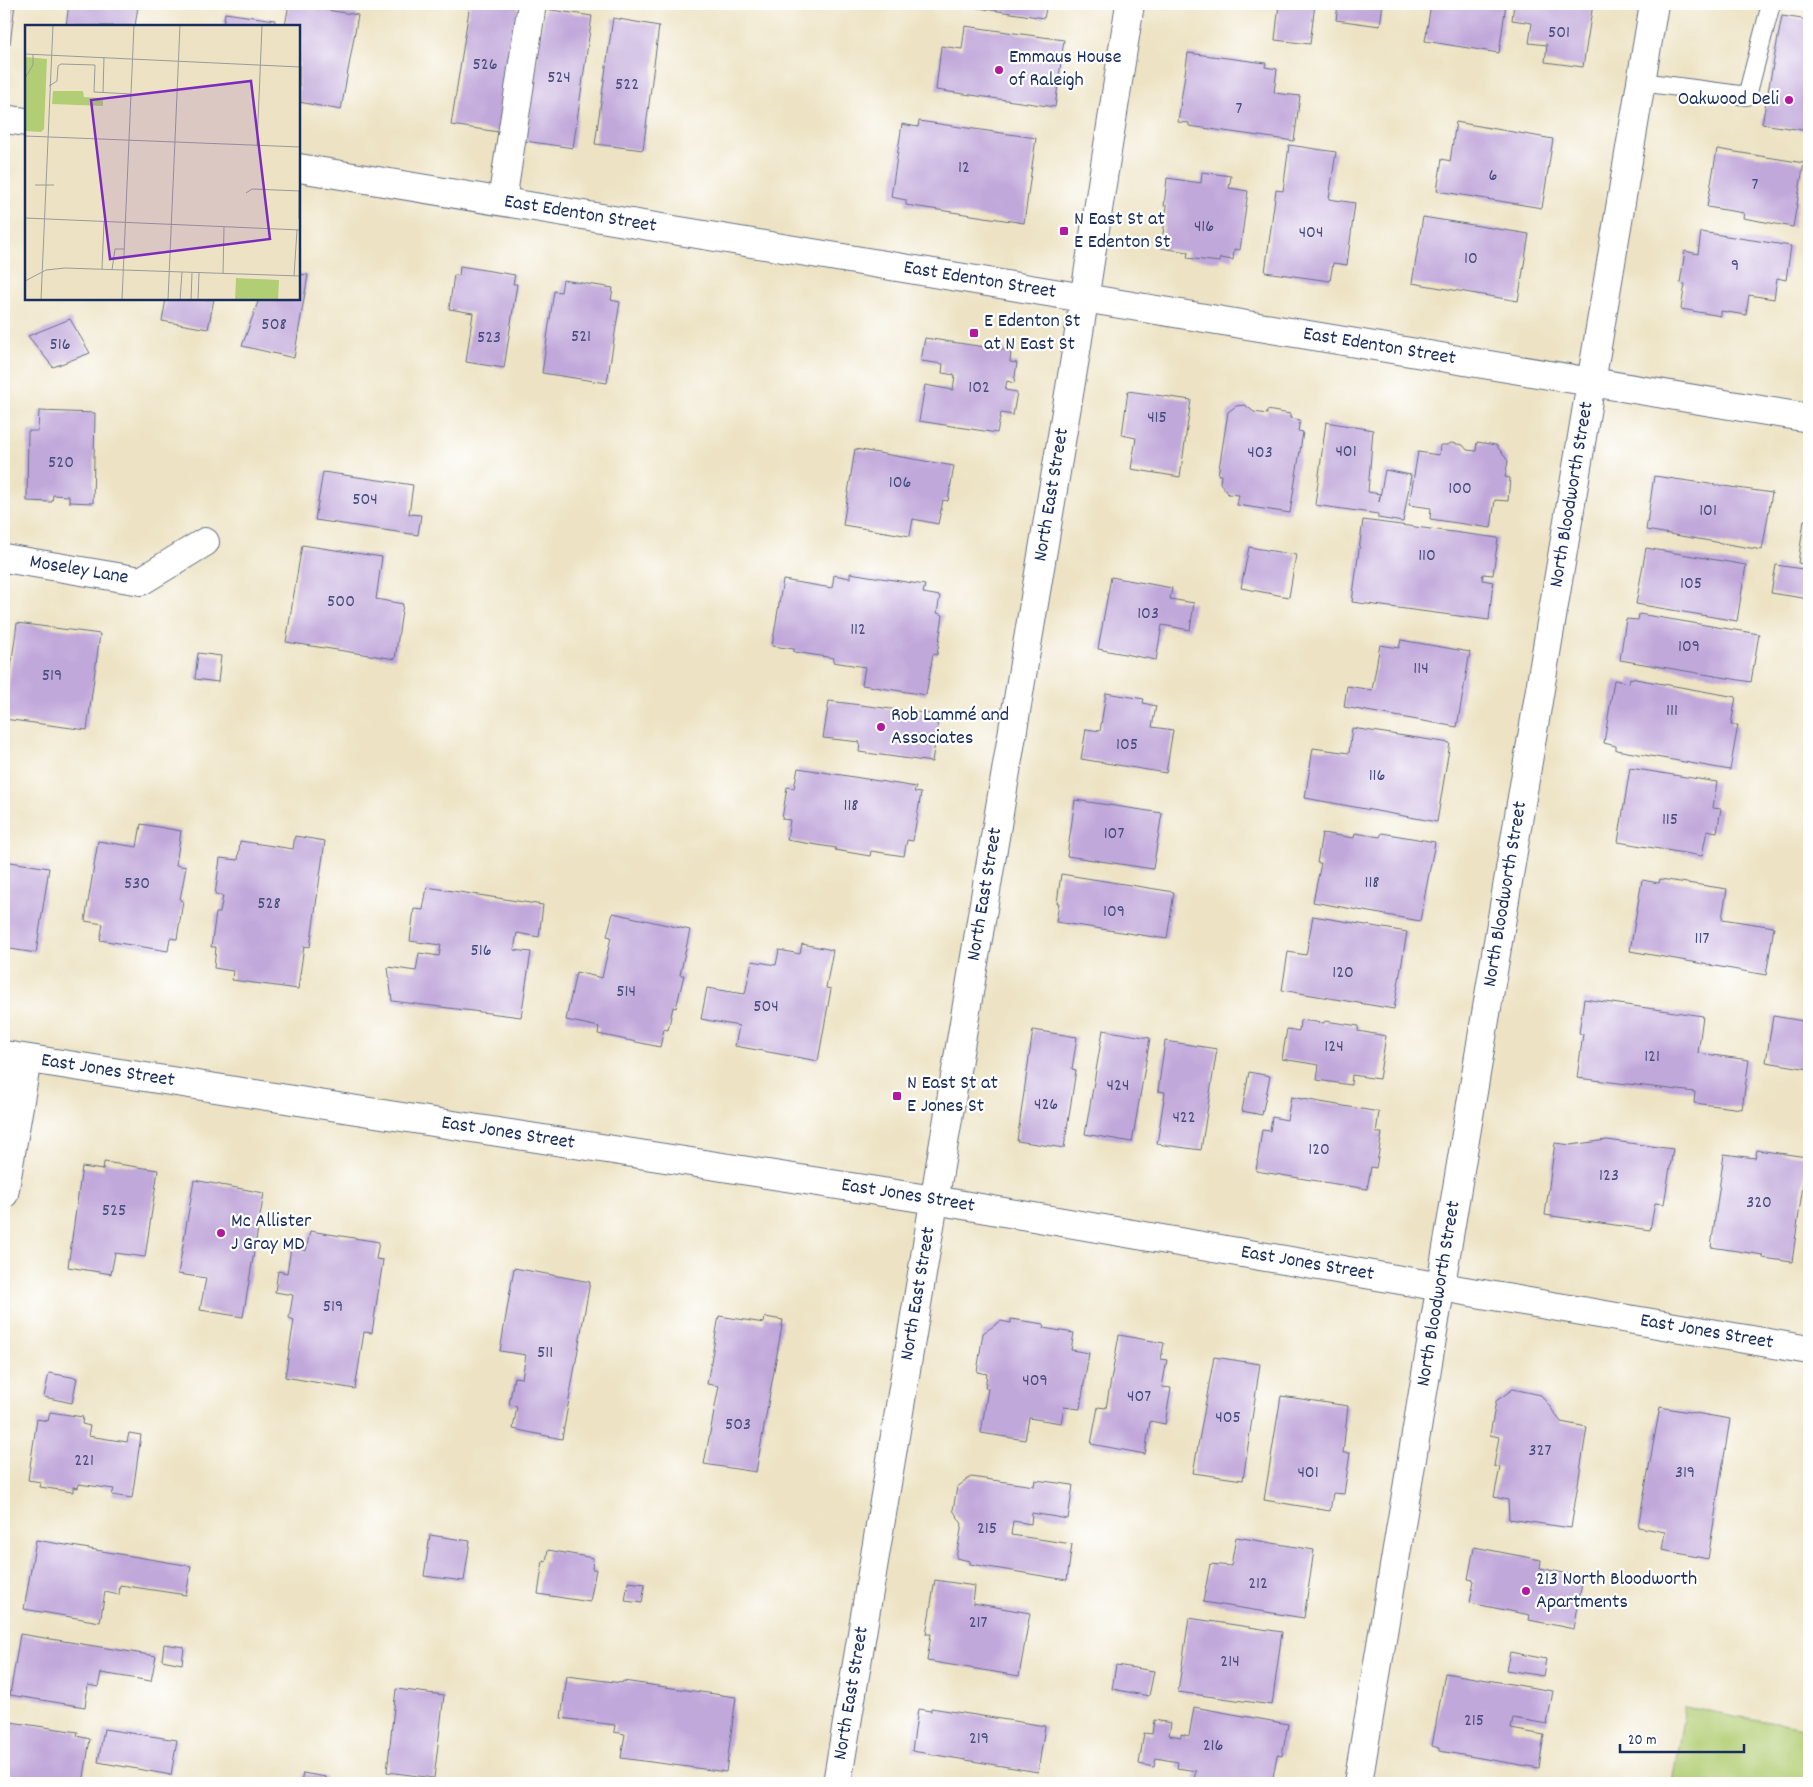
<svg xmlns="http://www.w3.org/2000/svg" width="1813" height="1787" viewBox="0 0 1813 1787" font-family="Dekko,sans-serif">
<style>
.green{fill:#b2ce74;stroke:#667e69}
.building{fill:#c1a8da}
.lines{fill:none;stroke-linecap:round;stroke-linejoin:round}
.lane-casing{stroke:#646e82;stroke-width:20}
.street-casing{stroke:#646e82;stroke-width:30}
.secondary-casing{stroke:#646e82;stroke-width:30}
.primary-casing{stroke:#646e82;stroke-width:30}
.lane{stroke:#fff;stroke-width:18}
.street{stroke:#fff;stroke-width:28}
.secondary{stroke:#fff;stroke-width:28}
.primary{stroke:#fff;stroke-width:28}
.poi-dot{fill:#b5179e;stroke:#fff;stroke-width:2}
.labels{text-anchor:middle;dominant-baseline:central;stroke-width:4.5;stroke-linejoin:round;paint-order:stroke}
.number-label{font-size:18px;fill:#444d7d}
.poi-label{font-size:20px;fill:#1b2f5e;stroke:#fff;text-anchor:start}
.street-label{font-size:20px;fill:#1b2f5e;stroke:#fff}
.inset-road{fill:none;stroke:#999b9b;stroke-width:1}
.view{fill:#7b2cbf;fill-opacity:0.15;stroke:#7b2cbf;stroke-width:2.5}
.inset-edge{fill:none;stroke:#1b2f5e;stroke-width:2.5}
</style>
<rect width="100%" height="100%" fill="#fff"/>
<filter id="ink" filterUnits="userSpaceOnUse"><feTurbulence type="fractalNoise" baseFrequency=".02" numOctaves="2"/><feDisplacementMap in="SourceGraphic" scale="10" xChannelSelector="R" yChannelSelector="G"/><feConvolveMatrix kernelMatrix="1 2 1 2 8 2 1 2 1" color-interpolation-filters="sRGB"/></filter>
<filter id="wash" filterUnits="userSpaceOnUse"><feTurbulence type="fractalNoise" baseFrequency=".0096" numOctaves="4" result="noise"/><feDisplacementMap in="SourceGraphic" scale="20" xChannelSelector="R" yChannelSelector="G"/><feGaussianBlur stdDeviation="1.12" result="paint"/><feColorMatrix in="noise" values="0 0 0 0 0 0 0 0 0 0 0 0 0 0 0 0 0 1.4 0 .05"/><feComposite in="paint" operator="in"/></filter>
<g filter="url(#wash)">
<rect width="100%" height="100%" fill="#ede3c4"/>
<!-- green -->
<polygon class="green" points="1685,1707 1809,1729 1809,1783 1672,1783"/>
<g id="blocks">
<!-- building -->
<g class="building">
<polygon points="4,4 15,4 10,44 4,43"/>
<polygon points="69,4 121,4 138,6 135,26 66,26"/>
<polygon points="289,4 358,15 341,110 299,102 299,26 285,26"/>
<polygon points="470,4 519,4 499,132 451,125"/>
<polygon points="973,4 1047,4 1044,18 972,7"/>
<polygon points="1279,4 1315,4 1310,44 1275,40"/>
<polygon points="1338,4 1383,4 1380,26 1336,20"/>
<polygon points="1431,4 1506,4 1499,53 1425,41"/>
<polygon points="1514,4 1593,4 1583,67 1545,62 1547,45 1529,43 1532,23 1512,20"/>
<polygon points="545,9 592,16 573,148 525,141"/>
<polygon points="225,13 275,20 274,26 223,26"/>
<polygon points="1782,16 1809,20 1809,131 1762,124"/>
<polygon points="613,18 659,26 643,150 595,144"/>
<polygon points="965,26 1064,40 1055,107 936,90 941,46 962,49"/>
<polygon points="1188,53 1266,63 1265,67 1277,69 1274,93 1300,96 1294,141 1189,126 1189,123 1178,122"/>
<polygon points="919,121 1036,138 1024,223 906,205 906,200 891,197 902,124 918,127"/>
<polygon points="1456,122 1553,139 1542,208 1437,191 1442,159 1450,161"/>
<polygon points="1289,145 1336,152 1329,199 1355,203 1347,265 1333,263 1330,281 1265,272 1276,190 1283,191"/>
<polygon points="1717,149 1804,163 1793,227 1743,218 1744,213 1707,207"/>
<polygon points="1202,172 1231,176 1229,188 1248,191 1240,250 1234,249 1233,260 1220,258 1219,262 1187,258 1188,252 1161,248 1167,206 1164,206 1167,178 1201,183"/>
<polygon points="1423,217 1529,234 1518,301 1412,283"/>
<polygon points="1701,232 1791,246 1786,280 1777,278 1774,299 1749,295 1746,315 1721,311 1721,316 1681,309 1685,284 1680,283 1685,251 1698,254"/>
<polygon points="460,266 515,275 513,284 517,284 504,368 466,362 473,313 449,309 454,275 459,276"/>
<polygon points="299,274 308,275 294,358 242,346 259,299 299,299"/>
<polygon points="563,280 613,288 611,300 620,302 607,383 542,373 554,291 561,292"/>
<polygon points="166,299 214,299 208,329 162,321"/>
<polygon points="70,319 90,353 53,367 28,336"/>
<polygon points="925,338 1011,351 1010,362 1017,363 1014,383 1007,381 1005,390 1017,392 1013,415 1001,413 997,433 919,421 925,385 953,390 955,375 942,373 943,364 921,361"/>
<polygon points="1128,391 1191,400 1180,477 1131,469 1136,438 1122,435"/>
<polygon points="1245,405 1254,412 1267,414 1267,410 1290,414 1290,418 1300,420 1298,431 1303,432 1290,513 1237,505 1239,495 1228,494 1220,483 1221,475 1218,475 1228,412 1236,406"/>
<polygon points="39,411 95,413 93,503 69,502 69,496 53,495 52,502 27,501 28,431 38,431"/>
<polygon points="1326,422 1373,430 1368,492 1380,494 1379,502 1385,470 1411,475 1403,522 1378,518 1378,514 1315,505"/>
<polygon points="1477,442 1496,445 1508,461 1505,477 1510,478 1508,501 1495,500 1491,528 1430,519 1431,508 1409,505 1418,452 1439,455 1440,445 1447,445 1451,443 1463,445 1467,450 1476,451"/>
<polygon points="855,449 954,466 948,501 943,500 938,524 913,519 910,536 843,525"/>
<polygon points="323,472 413,485 409,514 421,515 418,535 315,520"/>
<polygon points="1654,476 1772,493 1762,550 1646,530"/>
<polygon points="1363,520 1498,538 1493,575 1483,574 1482,580 1493,582 1489,620 1352,602"/>
<polygon points="1804,520 1809,521 1809,565 1798,563"/>
<polygon points="302,545 382,557 376,599 403,604 395,659 286,642"/>
<polygon points="1249,547 1296,555 1289,597 1241,588"/>
<polygon points="1646,548 1746,565 1737,621 1636,604"/>
<polygon points="1776,565 1809,570 1809,599 1771,593"/>
<polygon points="850,573 925,585 923,593 940,596 937,613 943,615 937,655 933,654 926,695 862,685 865,667 833,662 834,658 794,652 794,649 772,646 783,580 832,588 834,575 850,578"/>
<polygon points="1111,577 1172,588 1170,599 1194,603 1190,630 1162,625 1156,660 1098,649"/>
<polygon points="1639,614 1759,634 1751,682 1620,660 1626,619 1638,620"/>
<polygon points="17,623 100,634 87,730 4,719"/>
<polygon points="1401,640 1470,652 1457,727 1344,707 1347,686 1372,690 1380,645 1399,648"/>
<polygon points="198,653 221,656 218,682 195,679"/>
<polygon points="1630,678 1736,697 1731,725 1738,725 1730,770 1616,750 1616,746 1604,743 1614,680 1629,683"/>
<polygon points="1106,693 1144,699 1143,703 1156,706 1152,727 1173,730 1166,773 1081,759 1086,729 1100,731"/>
<polygon points="829,701 939,715 932,762 859,752 860,742 823,738"/>
<polygon points="1352,728 1450,743 1437,822 1305,798 1313,748 1349,753"/>
<polygon points="798,768 916,787 914,792 921,793 913,841 907,840 904,856 871,851 870,856 835,850 836,848 787,840 790,820 782,819 787,787 794,788"/>
<polygon points="1630,768 1717,782 1713,808 1721,809 1717,832 1707,830 1702,856 1618,842"/>
<polygon points="1075,800 1162,813 1153,869 1067,856"/>
<polygon points="141,824 181,831 176,865 186,867 180,900 183,901 177,939 170,938 168,951 100,940 103,924 85,921 98,841 137,847"/>
<polygon points="1322,833 1354,838 1355,833 1380,837 1382,833 1435,842 1420,921 1313,902 1321,863 1317,863"/>
<polygon points="295,836 325,841 310,947 304,946 298,989 232,980 233,971 214,968 216,947 211,947 216,913 220,913 223,896 215,895 220,858 238,860 240,841 293,849"/>
<polygon points="4,861 49,868 36,953 4,948"/>
<polygon points="1061,874 1174,892 1167,939 1056,922 1059,903 1057,903"/>
<polygon points="1660,879 1727,889 1722,919 1774,927 1766,975 1630,951 1642,880 1659,883"/>
<polygon points="427,887 543,905 539,937 517,933 514,950 531,952 521,1017 392,1001 388,967 416,971 419,953 439,956 441,945 410,941 414,909 423,910"/>
<polygon points="613,913 690,930 680,975 684,975 676,1008 673,1007 668,1030 664,1029 660,1047 598,1034 599,1027 566,1020 576,972 602,978 611,937 607,936"/>
<polygon points="1313,916 1407,932 1394,1009 1282,990 1288,952 1306,955"/>
<polygon points="802,944 833,950 826,988 831,989 818,1061 735,1046 739,1026 701,1019 707,988 745,994 752,961 776,965 779,950 800,954"/>
<polygon points="1584,999 1703,1016 1698,1053 1749,1060 1742,1109 1694,1103 1695,1092 1577,1078 1583,1034 1579,1033"/>
<polygon points="1773,1016 1809,1022 1809,1069 1766,1062"/>
<polygon points="1300,1020 1324,1023 1325,1021 1359,1026 1358,1031 1386,1036 1379,1079 1352,1075 1351,1085 1317,1080 1319,1065 1282,1059 1287,1029 1299,1031"/>
<polygon points="1033,1030 1077,1037 1072,1069 1076,1070 1064,1148 1017,1141"/>
<polygon points="1103,1030 1150,1038 1132,1142 1085,1134"/>
<polygon points="1165,1041 1217,1049 1201,1150 1157,1144 1165,1092 1158,1091"/>
<polygon points="1249,1072 1270,1076 1262,1115 1242,1111"/>
<polygon points="1291,1097 1379,1112 1376,1133 1382,1133 1376,1168 1371,1167 1367,1189 1256,1171 1262,1130 1270,1131 1272,1117 1287,1120"/>
<polygon points="1607,1140 1673,1149 1664,1204 1655,1203 1650,1230 1545,1215 1555,1143 1571,1145"/>
<polygon points="1757,1150 1807,1157 1792,1262 1763,1258 1763,1255 1711,1247 1724,1154 1755,1158"/>
<polygon points="104,1162 158,1170 145,1257 115,1253 111,1274 68,1267 82,1167 103,1170"/>
<polygon points="194,1180 264,1193 243,1317 200,1310 206,1278 178,1274"/>
<polygon points="310,1231 379,1242 376,1259 383,1260 372,1333 364,1332 355,1389 285,1377 294,1320 289,1318 293,1295 275,1292 278,1271 287,1273 291,1248 306,1251"/>
<polygon points="514,1268 590,1282 562,1439 513,1429 517,1406 509,1405 514,1377 522,1378 526,1355 500,1351"/>
<polygon points="719,1316 764,1323 765,1317 783,1320 756,1472 704,1464 719,1386 707,1384"/>
<polygon points="1011,1319 1044,1324 1043,1328 1074,1333 1071,1350 1089,1353 1080,1409 1064,1407 1061,1423 1029,1418 1025,1440 981,1433 988,1388 985,1388 987,1374 977,1372 983,1333 1001,1321 1011,1323"/>
<polygon points="1119,1335 1164,1343 1161,1359 1167,1360 1162,1387 1171,1388 1165,1424 1150,1421 1145,1454 1091,1444 1098,1407 1106,1408"/>
<polygon points="1214,1357 1260,1364 1243,1480 1193,1473"/>
<polygon points="49,1373 77,1378 72,1403 44,1397"/>
<polygon points="1513,1389 1541,1395 1561,1422 1587,1427 1571,1528 1509,1519 1508,1500 1494,1497 1500,1467 1494,1466 1499,1437 1490,1435 1496,1401"/>
<polygon points="1281,1396 1348,1406 1343,1453 1350,1453 1344,1494 1333,1493 1330,1511 1264,1500"/>
<polygon points="1660,1407 1730,1419 1708,1559 1662,1550 1665,1532 1638,1527"/>
<polygon points="50,1412 83,1417 82,1424 90,1426 88,1436 127,1442 129,1433 141,1435 132,1498 112,1495 114,1489 79,1484 78,1488 73,1487 73,1492 40,1487 41,1482 28,1480 37,1419 48,1421"/>
<polygon points="971,1477 1034,1486 1035,1480 1073,1485 1068,1519 1032,1513 1031,1524 1013,1521 1011,1535 1072,1544 1067,1580 970,1564 970,1561 956,1558 962,1524 953,1510 957,1487"/>
<polygon points="430,1535 470,1541 464,1581 424,1576"/>
<polygon points="1236,1537 1314,1550 1304,1618 1203,1602 1210,1564 1231,1566"/>
<polygon points="36,1540 191,1566 186,1595 120,1585 119,1595 105,1592 100,1622 24,1609"/>
<polygon points="1474,1547 1541,1560 1540,1568 1583,1577 1574,1629 1529,1620 1530,1615 1470,1603 1474,1580 1468,1579"/>
<polygon points="548,1550 593,1558 592,1569 596,1569 590,1602 538,1594 543,1561 546,1562"/>
<polygon points="935,1580 975,1586 973,1603 1030,1613 1019,1676 927,1661 931,1634 926,1634"/>
<polygon points="628,1582 645,1584 642,1603 625,1601"/>
<polygon points="1189,1618 1282,1632 1272,1705 1178,1692"/>
<polygon points="20,1634 156,1656 151,1681 101,1673 98,1687 88,1685 85,1707 10,1695"/>
<polygon points="164,1644 184,1647 182,1664 162,1660"/>
<polygon points="1510,1652 1546,1659 1543,1676 1506,1670"/>
<polygon points="1116,1665 1154,1671 1149,1696 1112,1689"/>
<polygon points="1445,1673 1553,1691 1547,1724 1513,1718 1511,1729 1544,1735 1539,1768 1439,1751 1439,1748 1432,1746"/>
<polygon points="567,1676 622,1683 623,1681 736,1697 726,1772 621,1758 625,1734 614,1732 615,1725 561,1718"/>
<polygon points="396,1689 444,1695 434,1778 387,1772"/>
<polygon points="1194,1707 1288,1724 1282,1756 1277,1755 1272,1783 1217,1783 1194,1779 1196,1771 1177,1768 1178,1762 1156,1758 1154,1767 1139,1764 1144,1733 1152,1734 1154,1720 1171,1723 1169,1735 1181,1737 1181,1734 1189,1736"/>
<polygon points="931,1708 1045,1726 1038,1772 912,1751 918,1709 931,1711"/>
<polygon points="4,1721 78,1732 77,1736 90,1739 83,1783 4,1783"/>
<polygon points="104,1729 177,1740 171,1775 98,1762"/>
<polygon points="303,1773 326,1777 325,1783 301,1783"/>
</g>
</g>
</g>
<g filter="url(#ink)">
<use href="#blocks" fill-opacity="0" stroke="#646e82" stroke-width="1"/>
<g class="lines">
<defs>
<polyline id="lane" points="1641,82 1747,96 1771,4"/>
<g id="street">
<polyline points="502,201 532,4"/>
<path id="s1" d="M4,558L141,581L205,542"/>
</g>
<g id="secondary">
<path id="s2" d="M4,1055L934,1200L1809,1350"/>
<polyline points="4,1194 27,1059"/>
<path id="s3" d="M837,1783L1075,358L1130,4"/>
<path id="s4" d="M1358,1783L1654,4"/>
</g>
<g id="primary">
<polyline points="4,119 26,122"/>
<path id="s5" d="M299,168L1809,418"/>
</g>
</defs>
<!-- lane casing -->
<use href="#lane" class="lane-casing"/>
<!-- street casing -->
<use href="#street" class="street-casing"/>
<!-- secondary casing -->
<use href="#secondary" class="secondary-casing"/>
<!-- primary casing -->
<use href="#primary" class="primary-casing"/>
<!-- lane -->
<use href="#lane" class="lane"/>
<!-- street -->
<use href="#street" class="street"/>
<!-- secondary -->
<use href="#secondary" class="secondary"/>
<!-- primary -->
<use href="#primary" class="primary"/>
</g>
</g>
<!-- markers -->
<g class="poi-dot">
<circle cx="999" cy="70" r="5"/>
<circle cx="1789" cy="100" r="5"/>
<rect x="1059" y="226" width="10" height="10" rx="2.5"/>
<rect x="969" y="328" width="10" height="10" rx="2.5"/>
<circle cx="881" cy="727" r="5"/>
<rect x="892" y="1091" width="10" height="10" rx="2.5"/>
<circle cx="221" cy="1233" r="5"/>
<circle cx="1526" cy="1591" r="5"/>
</g>
<g class="labels">
<!-- number labels -->
<g class="number-label">
<text x="1559" y="33">501</text>
<text x="485" y="65">526</text>
<text x="559" y="78">524</text>
<text x="627" y="85">522</text>
<text x="1239" y="109">7</text>
<text x="964" y="168">12</text>
<text x="1493" y="176">6</text>
<text x="1755" y="185">7</text>
<text x="1204" y="227">416</text>
<text x="1311" y="233">404</text>
<text x="1471" y="259">10</text>
<text x="1735" y="266">9</text>
<text x="274" y="325">508</text>
<text x="581" y="337">521</text>
<text x="489" y="338">523</text>
<text x="60" y="345">516</text>
<text x="979" y="388">102</text>
<text x="1157" y="418">415</text>
<text x="1346" y="452">401</text>
<text x="1260" y="453">403</text>
<text x="61" y="463">520</text>
<text x="900" y="483">106</text>
<text x="1460" y="489">100</text>
<text x="365" y="500">504</text>
<text x="1708" y="511">101</text>
<text x="1427" y="556">110</text>
<text x="1691" y="584">105</text>
<text x="341" y="602">500</text>
<text x="1148" y="614">103</text>
<text x="858" y="630">112</text>
<text x="1689" y="647">109</text>
<text x="1421" y="669">114</text>
<text x="52" y="676">519</text>
<text x="1672" y="711">111</text>
<text x="1127" y="745">105</text>
<text x="1377" y="776">116</text>
<text x="851" y="806">118</text>
<text x="1670" y="820">115</text>
<text x="1114" y="834">107</text>
<text x="1372" y="883">118</text>
<text x="137" y="884">530</text>
<text x="269" y="904">528</text>
<text x="1114" y="912">109</text>
<text x="1702" y="939">117</text>
<text x="481" y="951">516</text>
<text x="1343" y="973">120</text>
<text x="626" y="992">514</text>
<text x="766" y="1007">504</text>
<text x="1334" y="1047">124</text>
<text x="1652" y="1057">121</text>
<text x="1118" y="1086">424</text>
<text x="1046" y="1105">426</text>
<text x="1184" y="1118">422</text>
<text x="1319" y="1150">120</text>
<text x="1609" y="1176">123</text>
<text x="1759" y="1203">320</text>
<text x="114" y="1211">525</text>
<text x="333" y="1307">519</text>
<text x="545" y="1353">511</text>
<text x="1035" y="1381">409</text>
<text x="1139" y="1397">407</text>
<text x="1228" y="1418">405</text>
<text x="738" y="1425">503</text>
<text x="1540" y="1451">327</text>
<text x="84" y="1461">221</text>
<text x="1308" y="1473">401</text>
<text x="1685" y="1473">319</text>
<text x="987" y="1529">215</text>
<text x="1258" y="1584">212</text>
<text x="978" y="1623">217</text>
<text x="1230" y="1662">214</text>
<text x="1474" y="1721">215</text>
<text x="979" y="1739">219</text>
<text x="1213" y="1746">216</text>
</g>
<!-- poi labels -->
<g class="poi-label">
<text x="1009" y="58">Emmaus House<tspan x="1009" dy="23">of Raleigh</tspan></text>
<text x="1779" y="100" text-anchor="end">Oakwood Deli</text>
<text x="1074" y="220">N East St at<tspan x="1074" dy="23">E Edenton St</tspan></text>
<text x="984" y="322">E Edenton St<tspan x="984" dy="23">at N East St</tspan></text>
<text x="891" y="716">Rob Lammé and<tspan x="891" dy="23">Associates</tspan></text>
<text x="907" y="1084">N East St at<tspan x="907" dy="23">E Jones St</tspan></text>
<text x="231" y="1222">Mc Allister<tspan x="231" dy="23">J Gray MD</tspan></text>
<text x="1536" y="1580">213 North Bloodworth<tspan x="1536" dy="23">Apartments</tspan></text>
</g>
<!-- street labels -->
<g class="street-label">
<text stroke="none"><textPath href="#s5" startOffset="285">East Edenton Street</textPath></text>
<text stroke="none"><textPath href="#s5" startOffset="690">East Edenton Street</textPath></text>
<text stroke="none"><textPath href="#s5" startOffset="1095">East Edenton Street</textPath></text>
<text stroke="none"><textPath href="#s3" startOffset="1306">North East Street</textPath></text>
<text stroke="none"><textPath href="#s4" startOffset="1306">North Bloodworth Street</textPath></text>
<text stroke="none"><textPath href="#s1" startOffset="76">Moseley Lane</textPath></text>
<text stroke="none"><textPath href="#s4" startOffset="901">North Bloodworth Street</textPath></text>
<text stroke="none"><textPath href="#s3" startOffset="901">North East Street</textPath></text>
<text stroke="none"><textPath href="#s2" startOffset="105">East Jones Street</textPath></text>
<text stroke="none"><textPath href="#s2" startOffset="510">East Jones Street</textPath></text>
<text stroke="none"><textPath href="#s2" startOffset="915">East Jones Street</textPath></text>
<text stroke="none"><textPath href="#s2" startOffset="1320">East Jones Street</textPath></text>
<text stroke="none"><textPath href="#s3" startOffset="496">North East Street</textPath></text>
<text stroke="none"><textPath href="#s4" startOffset="496">North Bloodworth Street</textPath></text>
<text stroke="none"><textPath href="#s2" startOffset="1725">East Jones Street</textPath></text>
<text stroke="none"><textPath href="#s3" startOffset="91">North East Street</textPath></text>
</g>
</g>
<!-- overview -->
<g transform="translate(25 25)">
<rect width="275" height="275" fill="#ede3c4"/>
<path d="M0,32L22,34L19,104L16,107L0,106ZM28,66H58L59,72L78,73V81L27,79ZM211,253L254,255L253,275H210Z" fill="#b2ce74"/>
<path class="inset-road" d="M0,29L275,42M0,53L8,40V29M24,61L32,56L33,41L36,39L70,40L69,67L106,69M78,68L79,32M0,111L275,122M232,121L237,0M10,160H29M221,168L227,164L275,166M0,193L275,205M274,194V166M77,244L79,197M87,245L90,224H99M198,249L199,202M269,251L272,205M0,256L21,245L40,243L275,251M16,275L28,0M97,275L109,0M143,275L155,0M155,275L157,247M166,275L167,248M173,275L174,248"/>
<path class="view" d="M226,56L245,214L85,234L66,75Z"/>
<rect width="275" height="275" class="inset-edge"/>
</g>
<!-- margin -->
<rect width="1813" height="1787" fill="none" stroke="#fff" stroke-width="20"/>
<!-- scale -->
<path d="M1620 1744v8h124v-8" fill="none" stroke="#1b2f5e" stroke-width="2.5"/>
<text x="1628" y="1744" font-size="15" fill="#1b2f5e" stroke="#ffffff" stroke-width="4" paint-order="stroke">20 m</text>
</svg>
